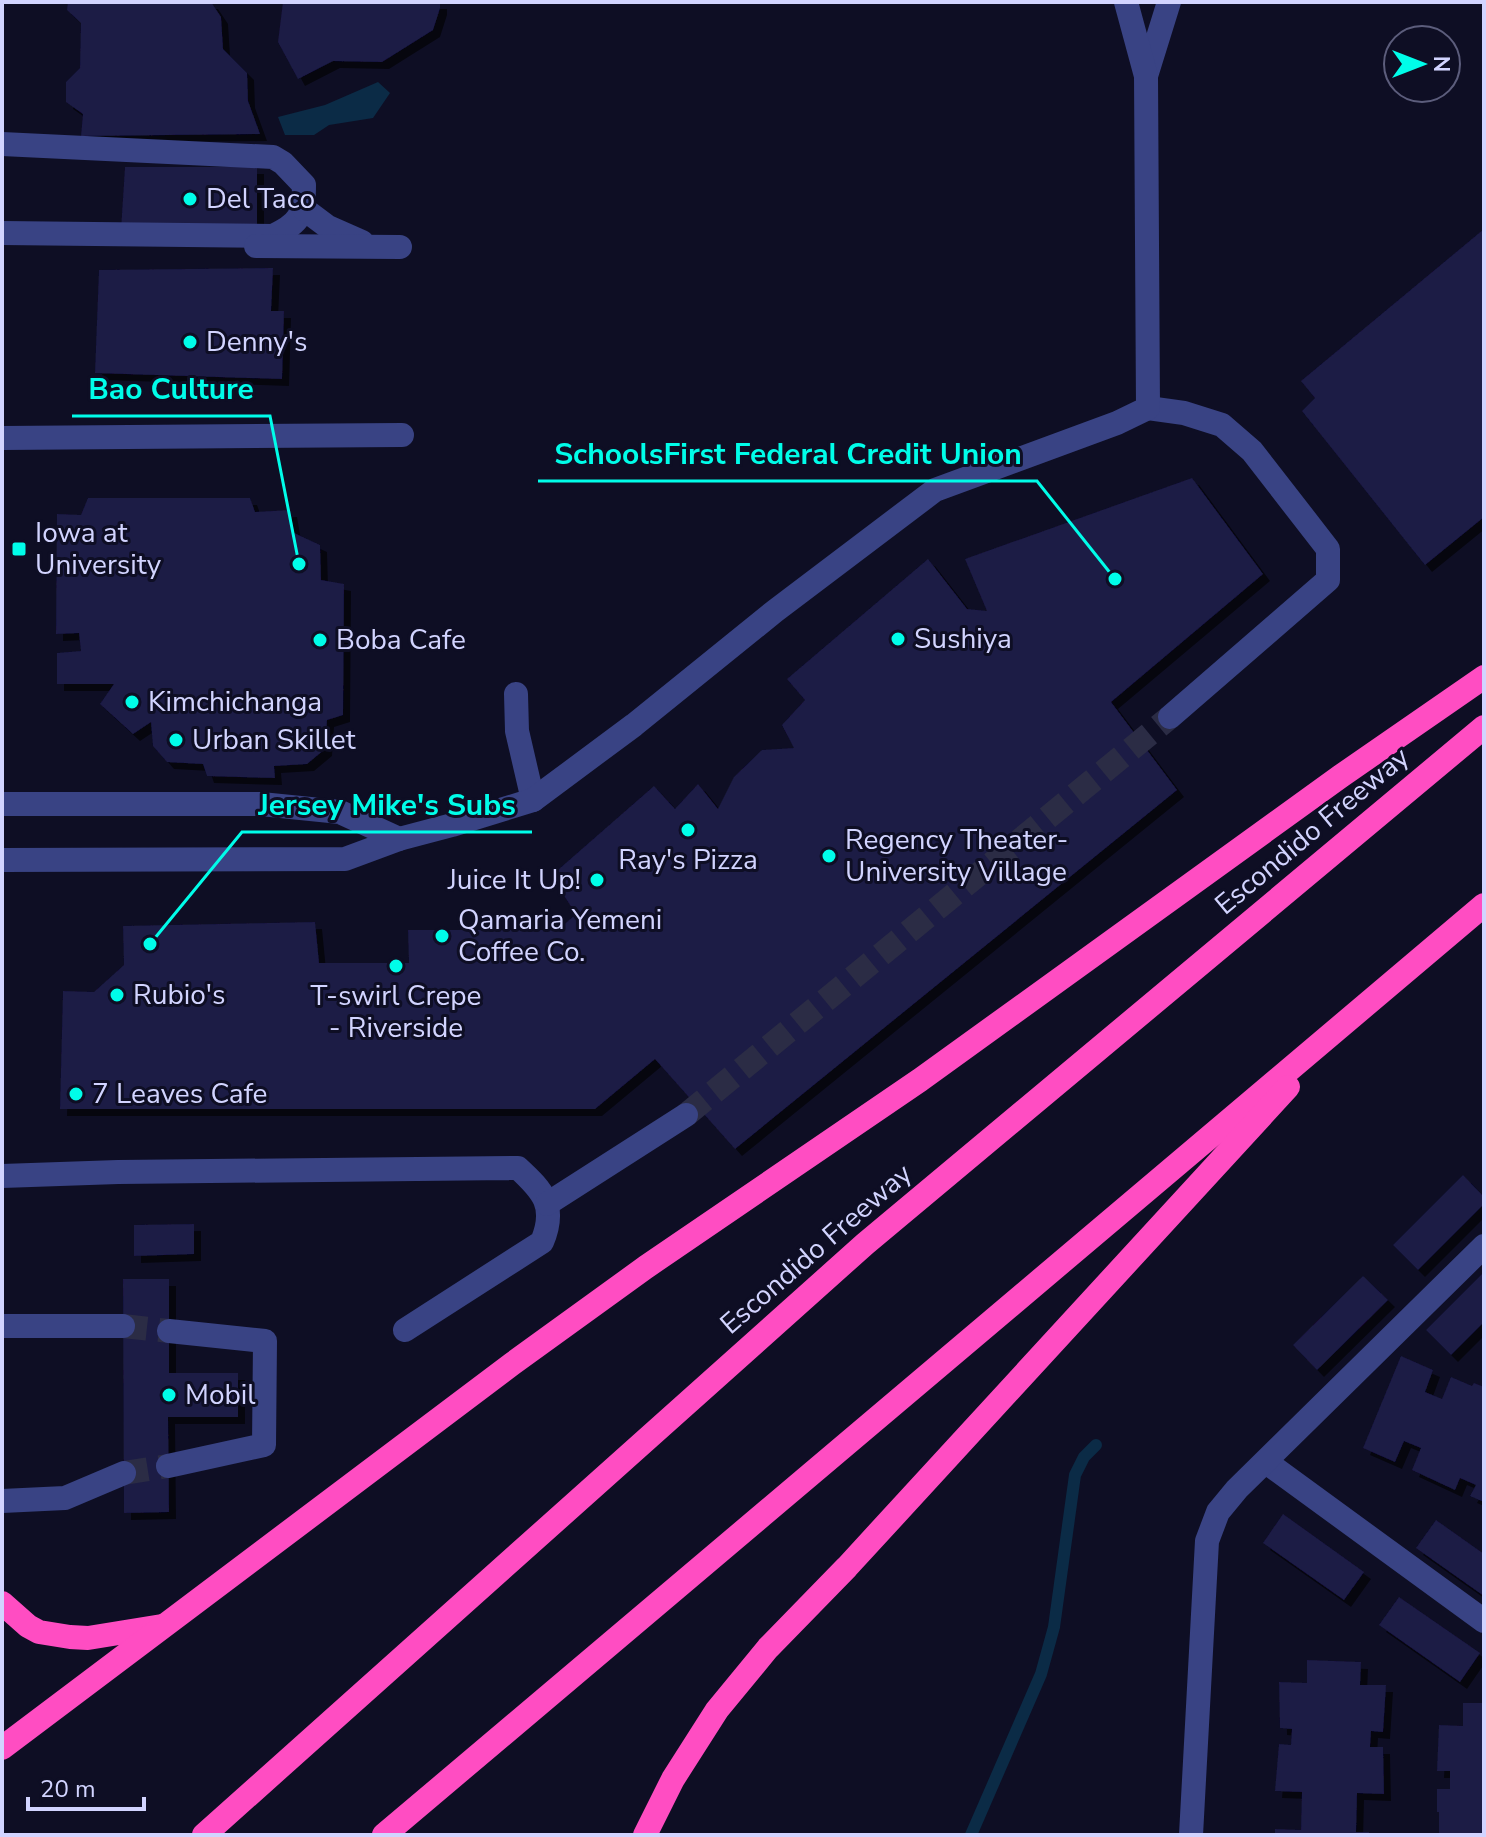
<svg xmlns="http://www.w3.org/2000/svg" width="1486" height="1837" viewBox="0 0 1486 1837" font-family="'Nunito Sans',sans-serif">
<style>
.water{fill:#0b2b46}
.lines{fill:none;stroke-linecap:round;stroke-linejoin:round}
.stream{stroke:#0b2b46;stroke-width:12}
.building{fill:#1b1a45;filter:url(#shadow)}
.minor-tunnel{stroke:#2b2c45;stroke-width:24;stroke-dasharray:24 12;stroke-linecap:butt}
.minor{stroke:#394384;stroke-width:24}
.highway{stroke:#ff4dc2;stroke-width:24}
.poi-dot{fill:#00fde9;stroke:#0e0e24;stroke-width:3}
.labels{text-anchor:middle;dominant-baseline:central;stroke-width:6;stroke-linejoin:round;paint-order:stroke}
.poi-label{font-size:28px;fill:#d2d4ff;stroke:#0e0e24;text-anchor:start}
.street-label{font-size:28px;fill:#d2d4ff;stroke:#0e0e24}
.leader{fill:none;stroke:#00fde9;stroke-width:3}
.callout-dot{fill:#00fde9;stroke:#0e0e24;stroke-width:3}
.callout-label{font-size:30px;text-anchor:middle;font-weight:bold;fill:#00fde9;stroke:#0e0e24;stroke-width:6;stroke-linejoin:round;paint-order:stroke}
</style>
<defs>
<filter id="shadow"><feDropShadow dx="7" dy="7" stdDeviation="0" flood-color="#0009"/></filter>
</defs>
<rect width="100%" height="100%" fill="#0e0e24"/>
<!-- water -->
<polygon class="water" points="378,82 390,93 373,118 329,125 314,135 285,135 278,117 325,105"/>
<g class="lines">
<!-- stream -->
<polyline class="stream" points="971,1835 1041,1674 1054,1627 1075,1475 1084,1457 1096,1445"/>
</g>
<!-- building -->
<g class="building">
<polygon points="68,2 211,2 221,17 223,49 247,73 248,101 260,134 81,136 83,114 66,102 66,82 80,68 81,23 67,10"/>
<polygon points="283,2 440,2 440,8 433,30 382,62 333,61 298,79 278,42"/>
<polygon points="125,167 257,167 257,230 121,230"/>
<polygon points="1484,229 1484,517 1425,565 1302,411 1315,398 1301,381"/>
<polygon points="273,268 271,311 284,311 282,379 95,373 99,270"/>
<polygon points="1192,478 1263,574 1111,702 1177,790 735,1149 655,1059 595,1109 60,1109 63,991 94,992 124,965 123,926 315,922 319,963 409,963 408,930 558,930 576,914 551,876 654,786 675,809 698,784 718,809 734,777 762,750 794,748 782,725 805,700 787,679 928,559 967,609 987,611 965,559"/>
<polygon points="88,498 250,498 255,512 290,510 294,533 320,545 321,580 344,584 343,715 327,720 325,749 307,764 274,766 275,778 207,776 203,764 167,762 153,746 151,722 133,734 100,704 114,684 57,684 57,653 81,651 79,633 56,634 57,514 81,515"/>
<polygon points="1463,1175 1484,1197 1484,1204 1418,1270 1393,1245"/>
<polygon points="194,1224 194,1254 134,1256 134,1225"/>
<polygon points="1484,1272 1484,1322 1451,1355 1426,1330"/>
<polygon points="1363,1276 1388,1300 1317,1370 1293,1345"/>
<polygon points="123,1279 169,1279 169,1373 238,1373 238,1417 168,1417 169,1512 124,1513"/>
<polygon points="1401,1356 1433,1370 1425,1392 1442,1399 1451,1377 1472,1386 1474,1383 1484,1387 1484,1502 1470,1496 1476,1485 1460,1478 1455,1490 1412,1470 1421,1448 1404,1441 1395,1462 1363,1448"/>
<polygon points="1283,1514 1364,1572 1344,1600 1263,1543"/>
<polygon points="1436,1520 1484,1554 1484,1596 1416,1548"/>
<polygon points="1399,1597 1480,1653 1460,1682 1379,1625"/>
<polygon points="1307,1660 1361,1662 1360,1685 1386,1685 1383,1732 1371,1731 1370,1747 1383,1747 1384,1794 1357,1793 1356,1832 1369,1832 1369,1835 1275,1835 1275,1829 1301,1830 1302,1792 1275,1791 1279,1744 1291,1745 1292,1729 1280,1728 1279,1682 1307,1683"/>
<polygon points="1463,1703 1484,1703 1484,1835 1439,1834 1439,1812 1437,1812 1437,1789 1450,1789 1450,1771 1437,1771 1439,1725 1463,1726"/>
</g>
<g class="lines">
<!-- minor-tunnel -->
<g class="minor-tunnel">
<polyline points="686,1115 1170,717"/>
<polyline points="123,1326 169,1331"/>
<polyline points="124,1473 168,1466"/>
</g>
<!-- minor -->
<g class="minor">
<polyline points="1146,76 1169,2"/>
<path d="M2,144L273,157L283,163L304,185C304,215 300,223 273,236L2,233"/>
<polyline points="304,209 328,227 362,242"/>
<polyline points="256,246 400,247"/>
<polyline points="1148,408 1184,413 1222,425 1252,451 1328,549 1328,580 1170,717"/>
<polyline points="2,438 402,435"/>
<polyline points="516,694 517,731 533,800"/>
<polyline points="2,804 261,804 340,812 399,839"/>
<polyline points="2,860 345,859 399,839 452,825 533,800 634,725 775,611 935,490 1117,423 1148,408 1146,76 1126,2"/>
<path d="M2,1176L118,1172L518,1168C543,1191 557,1206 542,1242L405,1330"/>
<polyline points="547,1204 686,1115"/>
<polyline points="2,1326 123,1326"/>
<polyline points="1266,1462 1484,1621"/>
<polyline points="168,1466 264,1445 265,1341 169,1331"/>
<polyline points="2,1501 65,1498 124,1473"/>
<polyline points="1191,1835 1207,1541 1218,1512 1237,1489 1484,1246"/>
</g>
<!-- highway -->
<g class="highway">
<polyline points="2,1603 28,1626 39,1632 70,1637 88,1638 162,1626"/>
<polyline points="2,1748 512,1364 646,1267 920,1080 1341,776 1484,677"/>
<polyline points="204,1835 865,1244 1484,727"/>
<polyline points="384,1835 1484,905"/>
<polyline points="645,1835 673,1779 717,1710 768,1648 847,1567 1288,1087"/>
</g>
</g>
<!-- markers -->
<g class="poi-dot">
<circle cx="190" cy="199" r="8"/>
<circle cx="190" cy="342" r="8"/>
<rect x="11" y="541" width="16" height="16" rx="4"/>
<circle cx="898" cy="639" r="8"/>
<circle cx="320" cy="640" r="8"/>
<circle cx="132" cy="702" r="8"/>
<circle cx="176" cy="740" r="8"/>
<circle cx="688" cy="830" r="8"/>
<circle cx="829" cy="856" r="8"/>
<circle cx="597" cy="880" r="8"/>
<circle cx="442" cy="936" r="8"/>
<circle cx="396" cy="966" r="8"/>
<circle cx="117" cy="995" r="8"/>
<circle cx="76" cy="1094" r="8"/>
<circle cx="169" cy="1395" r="8"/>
</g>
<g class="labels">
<!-- poi labels -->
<g class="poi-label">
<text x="206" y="199">Del Taco</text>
<text x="206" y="342">Denny's</text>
<text x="35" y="533">Iowa at<tspan x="35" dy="32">University</tspan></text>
<text x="914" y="639">Sushiya</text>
<text x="336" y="640">Boba Cafe</text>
<text x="148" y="702">Kimchichanga</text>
<text x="192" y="740">Urban Skillet</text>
<text x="845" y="840">Regency Theater-<tspan x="845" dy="32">University Village</tspan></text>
<text x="688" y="860" text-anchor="middle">Ray's Pizza</text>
<text x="581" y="880" text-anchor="end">Juice It Up!</text>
<text x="458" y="920">Qamaria Yemeni<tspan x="458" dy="32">Coffee Co.</tspan></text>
<text x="133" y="995">Rubio's</text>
<text x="396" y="996" text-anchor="middle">T-swirl Crepe<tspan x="396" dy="32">- Riverside</tspan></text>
<text x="92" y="1094">7 Leaves Cafe</text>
<text x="185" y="1395">Mobil</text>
</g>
<!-- street labels -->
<g class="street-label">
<text transform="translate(1312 831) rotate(-40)">Escondido Freeway</text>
<text transform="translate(816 1249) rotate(-41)">Escondido Freeway</text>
</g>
</g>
<!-- callouts -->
<path class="leader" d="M299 564L270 416H72M1115 579L1037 481H538M150 944L242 832H532"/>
<g class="callout-dot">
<circle cx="299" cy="564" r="8"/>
<circle cx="1115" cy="579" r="8"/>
<circle cx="150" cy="944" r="8"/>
</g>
<g class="callout-label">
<text x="171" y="399">Bao Culture</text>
<text x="788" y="464">SchoolsFirst Federal Credit Union</text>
<text x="387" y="815">Jersey Mike's Subs</text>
</g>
<!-- border -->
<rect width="1486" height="1837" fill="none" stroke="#d2d4ff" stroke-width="8"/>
<!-- north arrow -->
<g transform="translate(1422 64) rotate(90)"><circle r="38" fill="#0e0e24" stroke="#5c5d7c" stroke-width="2"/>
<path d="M0-6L14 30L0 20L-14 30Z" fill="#00fde9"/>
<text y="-12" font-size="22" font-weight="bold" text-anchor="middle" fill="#d2d4ff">N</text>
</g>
<!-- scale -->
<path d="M28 1797v12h116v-12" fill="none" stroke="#d2d4ff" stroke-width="4"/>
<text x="40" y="1797" font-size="24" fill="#d2d4ff" stroke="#0e0e24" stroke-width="6" paint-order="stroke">20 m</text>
</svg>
